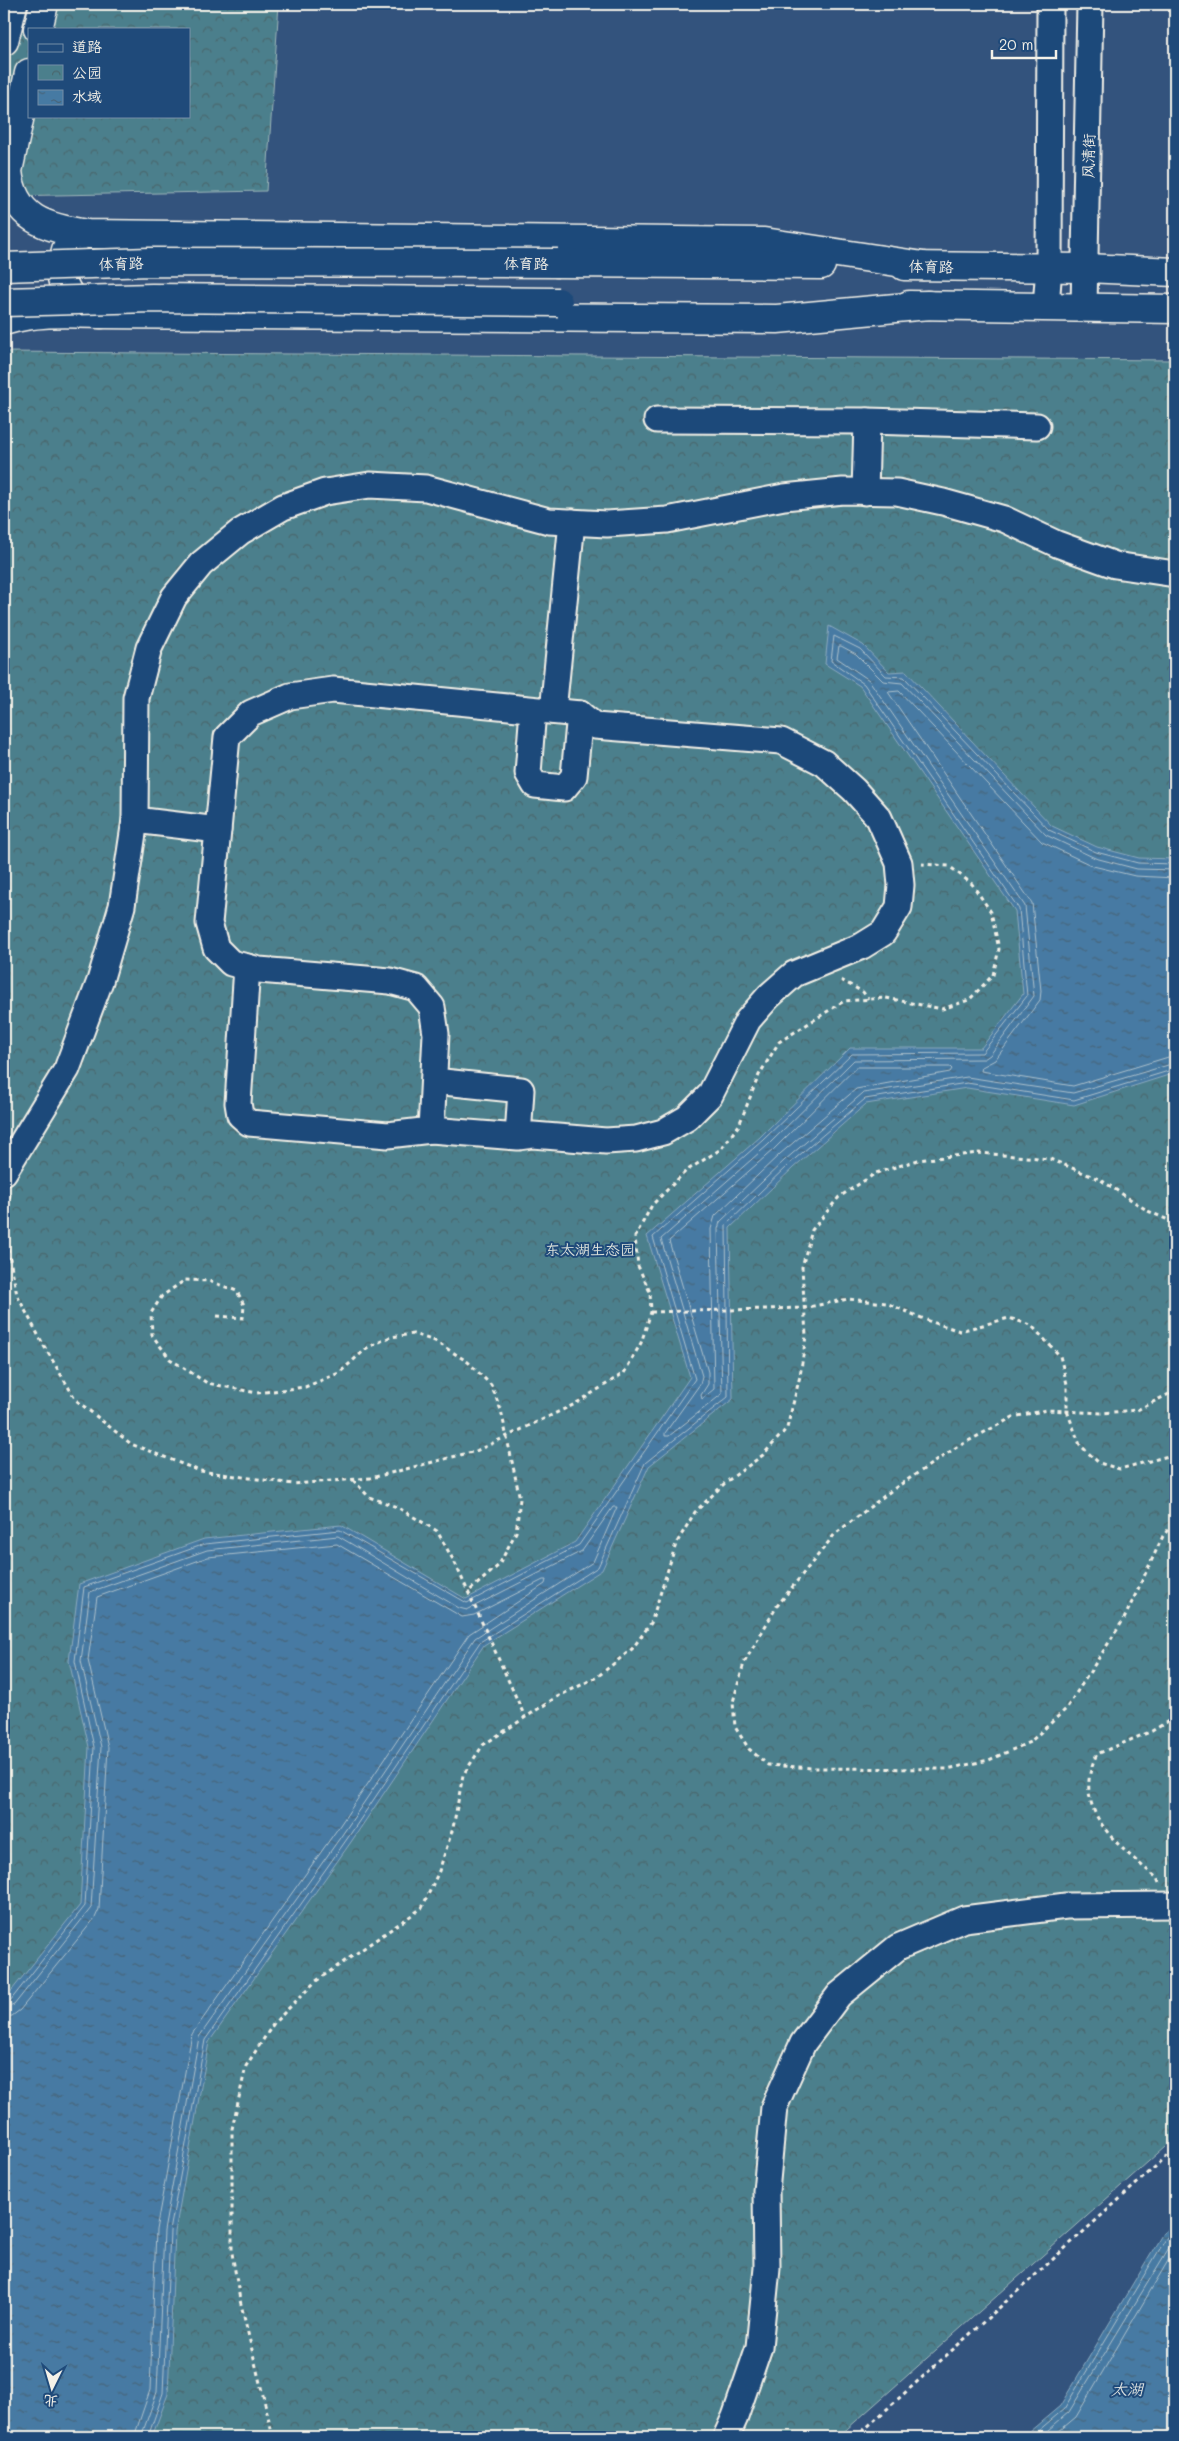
<svg xmlns="http://www.w3.org/2000/svg" width="1179" height="2441" viewBox="0 0 1179 2441" font-family="Mali,'LXGW WenKai TC',sans-serif">
<style>
.park{fill:url(#park-crowns);stroke:#a0b8ba;fill-rule:evenodd}
.water{fill:url(#water-ripples);stroke:#8caabf}
.lines{fill:none;stroke-linecap:round;stroke-linejoin:round}
.shore{stroke:#aec1cc;stroke-width:1}
.minor-casing{stroke:#f4f1e8;stroke-width:29}
.major-casing{stroke:#f4f1e8;stroke-width:31}
.highway-casing{stroke:#f4f1e8;stroke-width:31}
.path{stroke:#f4f1e8;stroke-width:3;stroke-dasharray:4 4;stroke-linecap:butt}
.minor{stroke:#1f4a7a;stroke-width:25}
.major{stroke:#1f4a7a;stroke-width:28}
.highway{stroke:#1f4a7a;stroke-width:28}
.major-bridge-casing{stroke:#f4f1e8;stroke-width:31;stroke-linecap:butt}
.major-bridge{stroke:#1f4a7a;stroke-width:28}
.labels{text-anchor:middle;dominant-baseline:central;stroke-width:4;stroke-linejoin:round;paint-order:stroke}
.street-label{font-size:15px;fill:#f4f1e8;stroke:#1f4a7a}
.park-label{font-size:15px;fill:#dbe0da;stroke:#1f4a7a}
.water-label{font-size:16px;font-style:italic;fill:#dadfde;stroke:#1f4a7a}
</style>
<defs>
<pattern id="park-crowns" width="20" height="18" patternUnits="userSpaceOnUse" patternTransform="scale(1.25)"><rect width="20" height="18" fill="#4b7f8c"/><path d="M2 6a3 3 0 1 1 6 0M12 15a3 3 0 1 1 6 0" fill="none" stroke="#4a666c"/></pattern>
<pattern id="water-ripples" width="26" height="14" patternUnits="userSpaceOnUse" patternTransform="scale(1.25)"><rect width="26" height="14" fill="#467aa3"/><path d="M2 4q2-2 4 0t4 0M15 11q2-2 4 0t4 0" fill="none" stroke="#476479"/></pattern>
</defs>
<rect width="100%" height="100%" fill="#33537d"/>
<filter id="ink" filterUnits="userSpaceOnUse"><feTurbulence type="fractalNoise" baseFrequency=".02" numOctaves="2"/><feDisplacementMap in="SourceGraphic" scale="10" xChannelSelector="R" yChannelSelector="G"/><feConvolveMatrix kernelMatrix="1 2 1 2 8 2 1 2 1" color-interpolation-filters="sRGB"/></filter>
<g filter="url(#ink)">
<!-- park -->
<g class="park">
<path d="M4,4H279L266,191L4,196ZM29,29H189V116H29Z"/>
<polygon points="4,352 1175,360 1175,2138 838,2437 4,2437"/>
</g>
<!-- water -->
<g class="water">
<polygon points="829,626 863,645 889,672 906,671 1052,826 1097,847 1139,858 1175,859 1175,1073 1074,1105 967,1088 866,1104 793,1168 730,1228 733,1399 649,1466 602,1570 484,1645 351,1842 209,2042 175,2232 168,2394 152,2437 4,2437 4,2000 80,1905 89,1747 69,1661 79,1584 204,1539 341,1525 466,1599 575,1542 690,1377 647,1236 760,1137 850,1048 981,1048 1023,994 1015,911 860,686 825,664"/>
<polygon points="1175,2224 1175,2437 1023,2437 1060,2406 1163,2233"/>
</g>
<g class="lines">
<!-- shore -->
<g class="shore">
<polyline points="1175,870 1137,869 1095,858 1046,835 902,683 883,681 856,654 841,646 839,646 837,658 869,680 1025,906 1034,996 990,1055 984,1059 854,1060 768,1145 661,1239 702,1376 700,1384 665,1433 665,1436 669,1436 722,1394 718,1229 720,1222 785,1160 863,1093 967,1077 1073,1093 1175,1063"/>
<polyline points="1175,878 1135,876 1093,866 1042,842 899,691 888,692 1032,903 1041,991 1040,1000 995,1060 982,1067 981,1071 1073,1086 1175,1055"/>
<polygon points="857,1067 950,1067 952,1069 950,1072 856,1089 780,1154 715,1216 711,1229 714,1389 702,1399 701,1395 708,1384 708,1372 669,1241 773,1150"/>
<polyline points="4,2003 10,2001 85,1906 94,1747 75,1661 84,1587 205,1544 340,1530 467,1603 579,1545 695,1379 653,1237 763,1140 852,1054 982,1053 1027,996 1019,909 864,684 831,661 834,636 860,649 886,676 904,677 1049,830 1096,852 1138,863 1175,864"/>
<polyline points="4,2009 14,2005 91,1908 101,1747 81,1661 90,1592 207,1550 338,1536 459,1608 467,1610 582,1551 613,1507 617,1507 593,1562 475,1638 342,1835 199,2037 164,2231 157,2392 141,2437"/>
<polyline points="4,2017 12,2016 20,2010 95,1918 99,1909 108,1747 88,1660 97,1597 208,1557 337,1544 462,1617 474,1615 543,1580 546,1580 545,1584 469,1634 336,1831 192,2034 156,2230 150,2390 134,2437"/>
<polyline points="148,2437 163,2393 170,2231 205,2040 347,1839 480,1642 598,1567 645,1463 728,1397 726,1225 789,1164 865,1099 967,1083 1074,1100 1175,1069"/>
<polyline points="1031,2437 1064,2409 1167,2237 1175,2230"/>
<polyline points="1040,2437 1069,2412 1175,2238"/>
<polyline points="1052,2437 1076,2417 1175,2249"/>
</g>
<defs>
<g id="minor">
<polyline points="1046,306 1049,267 1050,4"/>
<polyline points="1084,307 1090,4"/>
<polyline points="657,420 867,421 1037,426"/>
<polyline points="865,492 867,421"/>
<polyline points="533,710 528,773 535,785 564,788 574,776 580,714"/>
<polyline points="553,711 572,522"/>
<polyline points="135,820 218,830"/>
<polyline points="247,967 238,1103 240,1115 249,1123 388,1135 431,1130"/>
<polyline points="434,1081 521,1090 518,1137 431,1130 436,1034 432,1007 416,988 390,981 259,970 231,963 216,948 209,923 227,737 251,713 290,696 333,690 580,714 595,726 781,741 824,763 854,790 879,818 899,863 901,885 899,907 883,933 862,946 794,974 769,996 748,1020 710,1095 687,1118 663,1132 636,1139 606,1141 533,1135 518,1137"/>
<polyline points="4,1172 67,1069 100,981 122,906 135,820 136,698 149,648 174,597 201,564 240,532 283,507 325,492 370,485 426,488 549,521 607,524 667,520 784,497 843,491 897,492 943,502 1004,519 1057,544 1115,565 1175,574"/>
<polyline points="726,2437 735,2417 759,2347 767,2268 766,2191 774,2107 803,2043 839,1995 898,1947 964,1919 1066,1906 1175,1905"/>
</g>
<g id="major">
<polyline points="38,29 44,4"/>
<polyline points="4,41 13,4"/>
<path d="M29,73L8,171C13,219 46,228 88,234L764,242L923,266"/>
<path d="M73,245L66,250C64,258 60,271 62,278C66,299 84,308 101,314L777,319L928,305"/>
<polyline points="558,263 821,265"/>
<polyline points="904,266 1086,268 1175,272"/>
<polyline points="909,305 1175,309"/>
</g>
<path id="highway" d="M4,321C36,311 68,313 101,314"/>
</defs>
<!-- minor casing -->
<use href="#minor" class="minor-casing"/>
<!-- major casing -->
<use href="#major" class="major-casing"/>
<!-- highway casing -->
<use href="#highway" class="highway-casing"/>
<!-- path -->
<g class="path">
<polyline points="841,980 863,992 868,999"/>
<polyline points="10,1194 4,1229 17,1295 44,1346 76,1400 131,1444 200,1471 293,1484 371,1478 476,1451 575,1404 624,1373 641,1343 651,1312 650,1292 638,1266 635,1237 652,1205 686,1171 721,1149 739,1125 759,1075 779,1042 844,1001 886,998 942,1009 969,1000 993,975 999,949 991,912 972,884 949,866 922,864"/>
<polyline points="651,1312 804,1308 848,1299 886,1303 929,1321 960,1331 1009,1318 1031,1325 1060,1356 1067,1384 1067,1411 1080,1445 1099,1463 1120,1469 1172,1455 1175,1457"/>
<polyline points="217,1316 243,1318 244,1305 237,1291 209,1281 185,1280 162,1296 151,1313 152,1335 170,1359 207,1383 257,1393 305,1387 339,1373 367,1348 390,1337 413,1334 435,1341 468,1362 491,1385 501,1410 520,1499 516,1532 499,1565 468,1592"/>
<polyline points="1175,1388 1169,1394 1137,1410 1101,1413 1047,1410 1013,1417 957,1447 892,1490 835,1534 777,1606 744,1663 733,1702 735,1727 749,1749 768,1765 812,1768 947,1769 989,1760 1030,1742 1066,1709 1124,1619 1163,1536 1175,1521"/>
<polyline points="353,1480 369,1497 397,1507 437,1531 455,1563 525,1717"/>
<path d="M1159,1883L1157,1878C1118,1846 1069,1809 1097,1754L1152,1731L1175,1717"/>
<polyline points="273,2437 240,2300 232,2253 232,2129 246,2066 274,2023 316,1981 422,1908 439,1871 453,1828 463,1775 483,1745 555,1698 597,1677 632,1649 651,1623 676,1544 695,1512 726,1482 763,1455 787,1428 800,1376 806,1336 802,1267 812,1230 839,1197 876,1173 918,1160 979,1153 1050,1159 1101,1180 1148,1211 1175,1223"/>
<polyline points="856,2437 1175,2149"/>
</g>
<!-- minor -->
<use href="#minor" class="minor"/>
<!-- major -->
<use href="#major" class="major"/>
<!-- highway -->
<use href="#highway" class="highway"/>
<defs>
<g id="major-bridge">
<polyline points="4,267 149,262 558,263"/>
<polyline points="4,302 152,298 558,302"/>
</g>
</defs>
<!-- major-bridge casing -->
<use href="#major-bridge" class="major-bridge-casing"/>
<!-- major-bridge -->
<use href="#major-bridge" class="major-bridge"/>
</g>
</g>
<g class="labels">
<!-- street labels -->
<g class="street-label">
<text transform="translate(1088 156) rotate(-89)">风清街</text>
<text transform="translate(121 263) rotate(-2)">体育路</text>
<text x="526" y="263">体育路</text>
<text transform="translate(931 266) rotate(1)">体育路</text>
</g>
<!-- park labels -->
<g class="park-label">
<text x="590" y="1249">东太湖生态园</text>
</g>
<!-- water labels -->
<g class="water-label">
<text x="1127" y="2388">太湖</text>
</g>
</g>
<!-- margin -->
<rect width="1179" height="2441" fill="none" stroke="#1f4a7a" stroke-width="20"/>
<rect x="10" y="10" width="1159" height="2421" fill="none" stroke="#f4f1e8" stroke-width="2" filter="url(#ink)"/>
<!-- legend -->
<rect x="28" y="28" width="162" height="90" fill="#1f4a7a" stroke="#748da6"/>
<rect x="38" y="44" width="25" height="8" fill="#1f4a7a" stroke="#748da6"/>
<text x="72" y="52" font-size="15" fill="#f4f1e8">道路</text>
<rect x="38" y="65" width="25" height="15" fill="url(#park-crowns)" stroke="#748da6"/>
<text x="72" y="78" font-size="15" fill="#f4f1e8">公园</text>
<rect x="38" y="90" width="25" height="15" fill="url(#water-ripples)" stroke="#748da6"/>
<text x="72" y="102" font-size="15" fill="#f4f1e8">水域</text>
<!-- north arrow -->
<g transform="translate(52 2388) rotate(185)" stroke="#1f4a7a" stroke-width="4" paint-order="stroke">
<path d="M0-4L9 19L0 12L-9 19Z" fill="#f4f1e8"/>
<text y="-8" font-size="14" font-weight="bold" text-anchor="middle" fill="#f4f1e8">北</text>
</g>
<!-- scale -->
<path d="M992 50v8h64v-8" fill="none" stroke="#f4f1e8" stroke-width="2.5"/>
<text x="999" y="50" font-size="15" fill="#f4f1e8" stroke="#1f4a7a" stroke-width="4" paint-order="stroke">20 m</text>
</svg>
